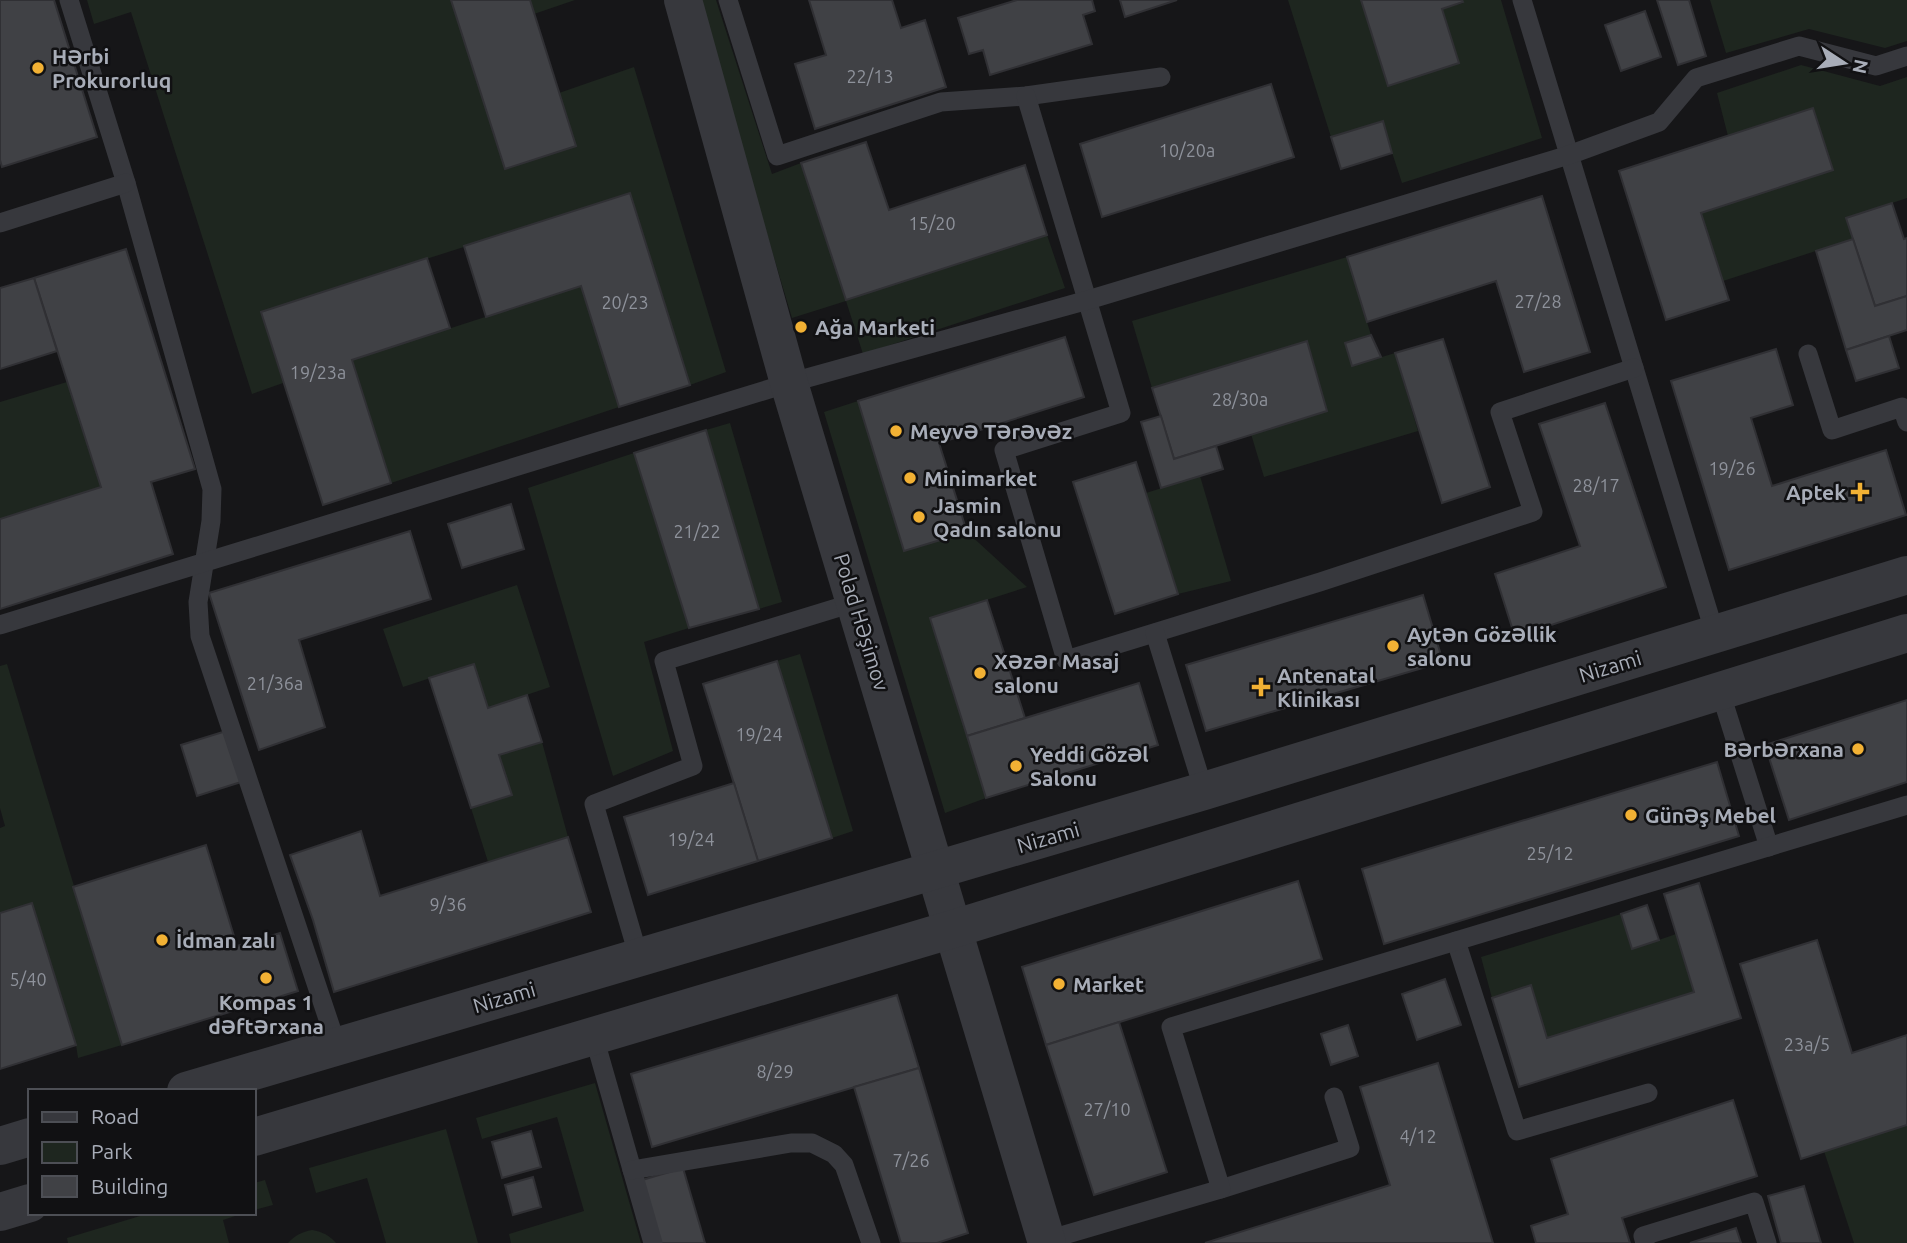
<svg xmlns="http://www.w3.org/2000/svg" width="1907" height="1243" viewBox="0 0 1907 1243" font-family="Ubuntu,sans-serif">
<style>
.green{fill:#1e261f}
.building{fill:#404145;stroke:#303034;stroke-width:2}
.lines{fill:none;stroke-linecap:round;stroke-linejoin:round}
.service{stroke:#37383d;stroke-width:19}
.minor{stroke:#37383d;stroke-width:38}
.tertiary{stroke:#37383d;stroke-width:38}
.poi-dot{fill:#f2b134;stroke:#111113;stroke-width:2.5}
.labels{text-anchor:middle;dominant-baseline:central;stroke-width:5;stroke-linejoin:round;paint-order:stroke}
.number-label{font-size:18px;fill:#8e929b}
.poi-label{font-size:21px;font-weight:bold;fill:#a8adb8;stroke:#111113;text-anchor:start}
.street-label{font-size:21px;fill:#a8adb8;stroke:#111113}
</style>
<rect width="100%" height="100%" fill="#161618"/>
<!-- green -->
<g class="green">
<polygon points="87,0 451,0 559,93 634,67 726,372 690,385 629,194 261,312 283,383 252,394 131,12 94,24"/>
<polygon points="530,0 575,0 534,14"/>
<polygon points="697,0 716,0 772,174 801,163 846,300 1047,235 1065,288 863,354 846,301 792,318"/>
<polygon points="1288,0 1361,0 1388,85 1442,9 1463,3 1462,0 1501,0 1542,138 1402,183 1382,122 1331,137"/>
<polygon points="1710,0 1907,0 1907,41 1885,48 1809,29 1726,53"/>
<polygon points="1801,65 1880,86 1907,77 1907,198 1847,218 1853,239 1723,281 1701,213 1728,136 1717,93"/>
<polygon points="1347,257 1371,335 1345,343 1352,366 1395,353 1418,431 1264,477 1251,434 1327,411 1307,342 1152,388 1132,321"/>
<polygon points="581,286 619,407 391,483 352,360"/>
<polygon points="67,382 101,487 0,519 0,402"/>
<polygon points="858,401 904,551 967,532 1027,587 930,618 986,798 945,813 824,412"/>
<polygon points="730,423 782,602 759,609 706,430"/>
<polygon points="634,453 689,628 644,642 673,751 613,776 528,488"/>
<polygon points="1200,476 1231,581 1178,594 1146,493"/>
<polygon points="517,585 550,687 488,708 473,664 403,687 383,629"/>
<polygon points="800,654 853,831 832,838 777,661"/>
<polygon points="7,664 122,1045 78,1058 76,1045 32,903 0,913 0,828 5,826 0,808 0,666"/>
<polygon points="542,742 568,837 488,862 471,808 511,794 499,755"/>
<polygon points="1621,914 1633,949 1676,934 1694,992 1547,1038 1531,986 1492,998 1481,957"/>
<polygon points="595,1083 641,1243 511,1243 509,1234 584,1211 557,1117 482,1139 476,1118"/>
<polygon points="1907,1125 1907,1243 1854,1243 1824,1151"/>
<polygon points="446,1129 478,1243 386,1243 367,1178 316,1193 309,1168"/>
<polygon points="265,1180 273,1205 254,1210 254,1183"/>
<polygon points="150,1213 244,1213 223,1220 229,1243 68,1243 67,1238"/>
<path d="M312,1230C323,1232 329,1235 336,1243H288C295,1235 302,1232 312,1230Z"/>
</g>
<!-- building -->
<g class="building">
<polygon points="0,0 54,0 97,137 2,167 0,160"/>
<polygon points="451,0 530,0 576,146 505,169"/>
<polygon points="809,0 892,0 901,28 925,20 946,87 815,129 795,64 826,55"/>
<polygon points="1017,0 1092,0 1095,11 1083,15 1092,44 990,75 983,50 969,54 958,18"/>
<polygon points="1120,0 1177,0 1125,17"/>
<polygon points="1361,0 1462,0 1463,2 1442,9 1459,63 1388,86"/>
<polygon points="1657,0 1689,0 1706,56 1678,65"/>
<polygon points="1645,11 1661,57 1621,71 1605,25"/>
<polygon points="1271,84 1294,157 1102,217 1080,144"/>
<polygon points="1813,108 1833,170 1701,213 1729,300 1666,320 1619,171"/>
<polygon points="1383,121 1392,153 1341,169 1331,137"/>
<polygon points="866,142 889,210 1025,165 1047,235 846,300 801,163"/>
<polygon points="630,193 690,385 619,407 581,286 486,317 464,246"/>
<polygon points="1542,196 1590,352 1524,372 1496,281 1367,322 1347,257"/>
<polygon points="1892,203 1904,239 1907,238 1907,296 1875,306 1846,218"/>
<polygon points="1853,239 1875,306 1907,296 1907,330 1846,350 1816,251"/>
<polygon points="126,249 195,469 151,482 173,554 0,609 0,519 101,487 34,278"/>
<polygon points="427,258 450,328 352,360 391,483 323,505 261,312"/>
<polygon points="34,278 57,351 0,369 0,288"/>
<polygon points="1371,335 1381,357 1352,366 1345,343"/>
<polygon points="1889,336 1899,368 1856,381 1846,350"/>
<polygon points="1065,337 1084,397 939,443 967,532 904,551 858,401"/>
<polygon points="1443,339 1490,487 1442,503 1395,353"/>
<polygon points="1307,341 1327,411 1174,459 1152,388"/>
<polygon points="1776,349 1793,405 1751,418 1772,486 1886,450 1906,515 1729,570 1671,381"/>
<polygon points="1605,403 1666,587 1515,637 1495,574 1580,546 1539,424"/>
<polygon points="1161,416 1174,459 1216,446 1223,469 1161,488 1141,422"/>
<polygon points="706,430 759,609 689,628 634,453"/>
<polygon points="1136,462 1178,594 1115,614 1073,482"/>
<polygon points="511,504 524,549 462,568 448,524"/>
<polygon points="410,531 431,599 299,640 325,727 259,750 209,593"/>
<polygon points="1423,595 1443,662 1206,731 1186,665"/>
<polygon points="987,600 1025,718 967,736 930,618"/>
<polygon points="777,661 832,838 758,861 703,684"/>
<polygon points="474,664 488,708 527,695 542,742 499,755 512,795 471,808 429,678"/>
<polygon points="1139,683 1158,745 986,798 967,736"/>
<polygon points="1907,700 1907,782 1789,820 1765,745"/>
<polygon points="226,731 241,782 197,796 181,745"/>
<polygon points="1717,762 1739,836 1384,944 1362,869"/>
<polygon points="734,783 758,861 648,895 624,817"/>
<polygon points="361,831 380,896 568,837 591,912 334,992 313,920 290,855"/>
<polygon points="206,845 237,946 280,933 298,991 122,1045 73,887"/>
<polygon points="1298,881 1322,959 1046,1045 1022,967"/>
<polygon points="1699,883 1741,1018 1519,1087 1492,998 1531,985 1547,1038 1694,992 1664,894"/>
<polygon points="32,903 76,1045 0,1069 0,913"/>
<polygon points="1647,905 1659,940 1632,949 1621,914"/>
<polygon points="1817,940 1852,1053 1907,1035 1907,1125 1801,1159 1740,964"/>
<polygon points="1445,979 1461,1025 1417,1040 1402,994"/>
<polygon points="897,995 919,1068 652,1147 631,1074"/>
<polygon points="1119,1022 1167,1172 1094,1195 1046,1045"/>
<polygon points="1348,1025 1358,1056 1331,1065 1321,1034"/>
<polygon points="1438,1063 1493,1243 1205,1243 1390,1185 1360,1087"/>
<polygon points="919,1068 968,1233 937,1243 901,1243 854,1087"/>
<polygon points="1733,1100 1757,1176 1622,1218 1630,1243 1536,1243 1531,1226 1568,1214 1551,1159"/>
<polygon points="531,1131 541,1167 502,1178 492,1142"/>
<polygon points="683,1168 705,1243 661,1243 642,1180"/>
<polygon points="533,1177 541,1207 513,1215 505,1185"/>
<polygon points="1804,1186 1821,1243 1781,1243 1768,1196"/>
<polygon points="1736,1228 1741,1243 1690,1243"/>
</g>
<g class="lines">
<!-- service -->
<g class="service">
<polyline points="69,0 126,183 212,489 211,521 198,602 200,636 337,1046"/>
<polyline points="728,0 777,156 941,102 1026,96 1161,77"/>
<polyline points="1522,0 1715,634"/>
<polyline points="1026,96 1121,413 1004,450 1066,660 1320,582 1533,512 1500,412 1634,368"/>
<polyline points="0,223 126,183"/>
<polyline points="1808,354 1832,430 1902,407 1907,422"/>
<polyline points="0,625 789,383 1088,300 1569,155 1659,122 1696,78 1799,46 1876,66 1907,56"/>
<polyline points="1155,633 1204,791"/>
<polyline points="1720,691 1769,847"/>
<polyline points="1456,941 1517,1131 1648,1093"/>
<polyline points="639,958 594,804 693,766 664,661 856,602"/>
<polyline points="594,1037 653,1243"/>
<polyline points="632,1170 791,1143 812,1143 834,1154 844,1165 871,1243"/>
<polyline points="1221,1189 1350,1148 1334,1097"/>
<polyline points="1040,1242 1221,1189 1171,1027 1907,805"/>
<polyline points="1645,1243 1643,1236 1754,1202 1767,1243"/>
</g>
<!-- minor -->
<polyline class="minor" points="683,0 789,383 1047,1243"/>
<!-- tertiary -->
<g class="tertiary">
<polyline points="186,1091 1204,791 1907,575"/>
<polyline points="254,1137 953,929 1907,633"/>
<polyline points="0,1146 30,1137"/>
<polyline points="0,1212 30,1203"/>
</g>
</g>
<!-- markers -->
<g class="poi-dot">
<circle cx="38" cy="68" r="7"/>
<circle cx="801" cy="327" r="7"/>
<circle cx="896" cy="431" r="7"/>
<circle cx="910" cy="478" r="7"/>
<path d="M1856.5 481.5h7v7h7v7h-7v7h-7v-7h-7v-7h7z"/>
<circle cx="919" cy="517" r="7"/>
<circle cx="1393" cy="646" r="7"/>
<circle cx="980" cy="673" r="7"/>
<path d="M1257.5 676.5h7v7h7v7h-7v7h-7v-7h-7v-7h7z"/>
<circle cx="1858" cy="749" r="7"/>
<circle cx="1016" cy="766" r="7"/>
<circle cx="1631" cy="815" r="7"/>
<circle cx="162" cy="940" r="7"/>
<circle cx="266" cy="978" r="7"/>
<circle cx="1059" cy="984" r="7"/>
</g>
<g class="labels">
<!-- number labels -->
<g class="number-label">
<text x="870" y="76">22/13</text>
<text x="1187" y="150">10/20a</text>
<text x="932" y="223">15/20</text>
<text x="1538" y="301">27/28</text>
<text x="625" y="302">20/23</text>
<text x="318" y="372">19/23a</text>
<text x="1240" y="399">28/30a</text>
<text x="1732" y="468">19/26</text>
<text x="1596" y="485">28/17</text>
<text x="697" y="531">21/22</text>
<text x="275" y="683">21/36a</text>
<text x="759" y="734">19/24</text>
<text x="691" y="839">19/24</text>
<text x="1550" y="853">25/12</text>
<text x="448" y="904">9/36</text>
<text x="28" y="979">5/40</text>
<text x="1807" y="1044">23a/5</text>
<text x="775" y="1071">8/29</text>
<text x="1107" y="1109">27/10</text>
<text x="1418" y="1136">4/12</text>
<text x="911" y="1160">7/26</text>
</g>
<!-- poi labels -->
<g class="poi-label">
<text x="52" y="56">Hərbi<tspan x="52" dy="24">Prokurorluq</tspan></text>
<text x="815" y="327">Ağa Marketi</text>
<text x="910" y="431">Meyvə Tərəvəz</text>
<text x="924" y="478">Minimarket</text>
<text x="1846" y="492" text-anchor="end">Aptek</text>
<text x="933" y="505">Jasmin<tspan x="933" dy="24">Qadın salonu</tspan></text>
<text x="1407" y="634">Aytən Gözəllik<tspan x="1407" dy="24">salonu</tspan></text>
<text x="994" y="661">Xəzər Masaj<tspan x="994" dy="24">salonu</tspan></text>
<text x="1277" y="675">Antenatal<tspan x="1277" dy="24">Klinikası</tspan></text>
<text x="1844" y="749" text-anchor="end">Bərbərxana</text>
<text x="1030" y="754">Yeddi Gözəl<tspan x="1030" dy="24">Salonu</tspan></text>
<text x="1645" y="815">Günəş Mebel</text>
<text x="176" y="940">İdman zalı</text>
<text x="1073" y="984">Market</text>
<text x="266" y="1002" text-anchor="middle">Kompas 1<tspan x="266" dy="24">dəftərxana</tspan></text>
</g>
<!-- street labels -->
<g class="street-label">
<text transform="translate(862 622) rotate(73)">Polad Həşimov</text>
<text transform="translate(1610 666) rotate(-17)">Nizami</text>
<text transform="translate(1048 837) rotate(-16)">Nizami</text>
<text transform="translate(504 997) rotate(-16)">Nizami</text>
</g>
</g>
<!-- legend -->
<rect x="28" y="1089" width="228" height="126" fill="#111113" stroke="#4d4f55" stroke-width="2"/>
<rect x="42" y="1112" width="35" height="10" fill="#37383d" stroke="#4d4f55" stroke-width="2"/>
<text x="91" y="1124" font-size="21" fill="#a8adb8">Road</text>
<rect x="42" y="1142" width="35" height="21" fill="#1e261f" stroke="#4d4f55" stroke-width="2"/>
<text x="91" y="1159" font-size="21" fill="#a8adb8">Park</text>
<rect x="42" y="1176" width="35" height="21" fill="#404145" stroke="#4d4f55" stroke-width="2"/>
<text x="91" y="1194" font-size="21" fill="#a8adb8">Building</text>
<!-- north arrow -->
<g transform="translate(1844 63) rotate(102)" stroke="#111113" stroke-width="5" paint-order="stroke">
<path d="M0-5L12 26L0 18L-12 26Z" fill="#a8adb8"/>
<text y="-10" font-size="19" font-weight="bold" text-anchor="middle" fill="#a8adb8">N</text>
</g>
</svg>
